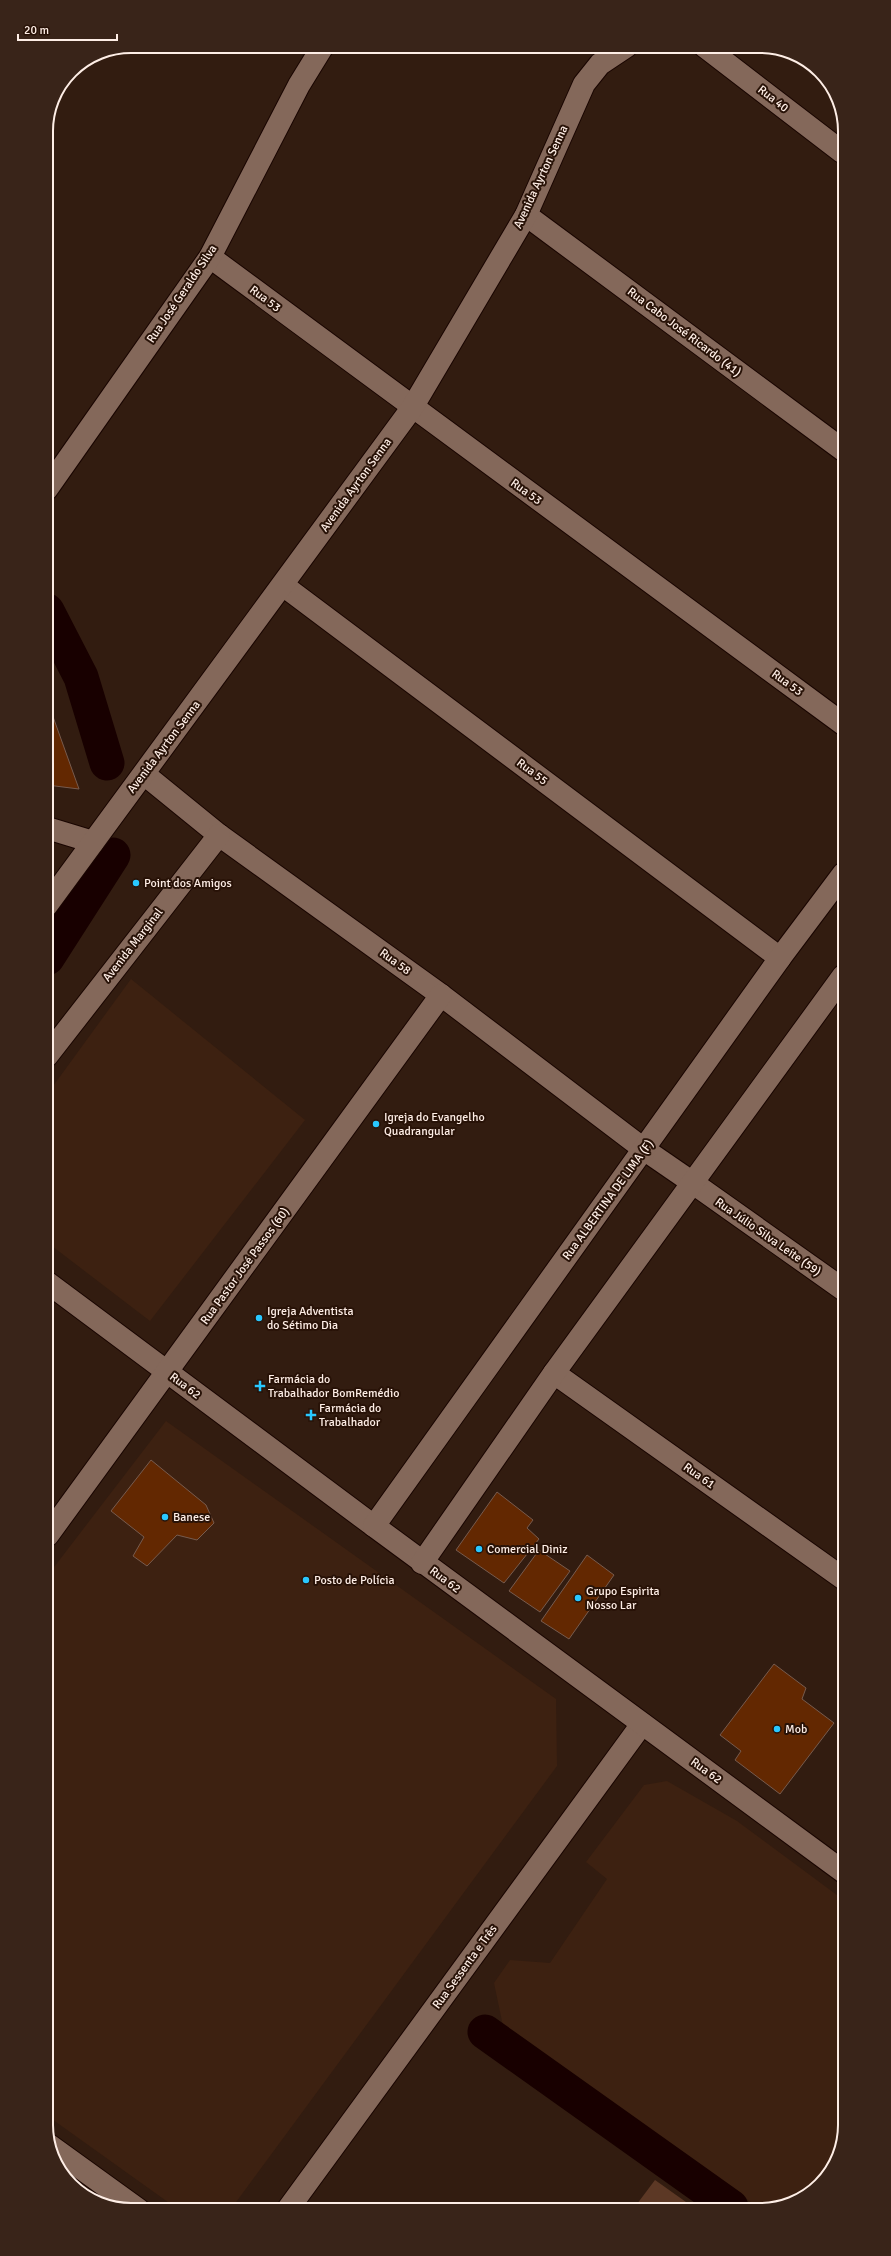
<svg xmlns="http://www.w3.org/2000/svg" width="891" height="2256" viewBox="0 0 891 2256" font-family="Signika,sans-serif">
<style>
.built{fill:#3d2111}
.green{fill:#5c3825}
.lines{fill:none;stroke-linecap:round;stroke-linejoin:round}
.canal{stroke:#180000;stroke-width:35}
.building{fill:#632801;stroke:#775b4e}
.pedestrian-casing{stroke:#190500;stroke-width:24}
.minor-casing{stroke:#190500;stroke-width:24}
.tertiary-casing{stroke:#190500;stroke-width:24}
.pedestrian{stroke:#84685a;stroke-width:22}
.minor{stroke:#84685a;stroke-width:22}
.tertiary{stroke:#84685a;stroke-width:22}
.poi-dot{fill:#29c8ff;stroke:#281207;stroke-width:1.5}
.labels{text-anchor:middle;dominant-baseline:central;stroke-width:4;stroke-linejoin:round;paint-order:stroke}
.street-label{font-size:12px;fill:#feeee6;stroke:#281207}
.poi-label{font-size:12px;fill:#feeee6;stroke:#281207;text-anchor:start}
.rim{fill:none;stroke:#feeee6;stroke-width:2}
</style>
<rect width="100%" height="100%" fill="#321c10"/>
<!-- built -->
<g class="built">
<polygon points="131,979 305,1120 150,1321 48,1243 48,1093"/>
<polygon points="166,1421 556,1699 557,1766 231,2209 179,2210 49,2117 48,1575"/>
<polygon points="667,1781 737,1821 845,1901 845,2125 827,2177 782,2207 758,2207 503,2026 494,1983 510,1960 550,1963 607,1879 586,1862 644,1785"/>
</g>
<!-- green -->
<polygon class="green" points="655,2180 693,2207 634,2208"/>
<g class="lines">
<!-- canal -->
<g class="canal">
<polyline points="47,611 81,677 107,763"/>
<polyline points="47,958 113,855"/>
<polyline points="485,2032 731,2207"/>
</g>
</g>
<!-- building -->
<g class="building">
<polygon points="47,700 79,789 47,785"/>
<polygon points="151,1460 206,1505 214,1523 197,1540 177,1535 147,1566 133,1556 144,1537 111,1511"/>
<polygon points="497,1492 533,1520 527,1528 539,1539 504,1583 456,1550"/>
<polygon points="539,1550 570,1571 540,1612 509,1591"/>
<polygon points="587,1555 614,1575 569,1639 541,1621"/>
<polygon points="774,1664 806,1688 802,1699 834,1723 780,1794 735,1760 741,1751 720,1735"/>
</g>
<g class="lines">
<defs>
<polyline id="pedestrian" points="645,1150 693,1183"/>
<g id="minor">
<polyline points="704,46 842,152"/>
<polyline points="526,215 843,450"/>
<polyline points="210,257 843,724"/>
<polyline points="47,489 210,257 299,85 323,46"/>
<polyline points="284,586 780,958"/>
<polyline points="144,774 219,835 441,995 645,1150"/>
<polyline points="47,828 93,842"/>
<polyline points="47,905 412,408 526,215 584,84 600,64 627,46"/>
<polyline points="47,1056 219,835"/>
<polyline points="693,1183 844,1290"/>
<polyline points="48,1283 374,1526"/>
<polyline points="554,1373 844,1579"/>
<polyline points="48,1535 441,995"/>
<polyline points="288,2209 642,1724"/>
</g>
<g id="tertiary">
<polyline points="843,874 780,958 374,1526 845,1873"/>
<polyline points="422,1563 554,1373 843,976"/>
<polyline points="49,2145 139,2210"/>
</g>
</defs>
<!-- pedestrian casing -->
<use href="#pedestrian" class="pedestrian-casing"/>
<!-- minor casing -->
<use href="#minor" class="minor-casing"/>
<!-- tertiary casing -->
<use href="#tertiary" class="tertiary-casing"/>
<!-- pedestrian -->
<use href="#pedestrian" class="pedestrian"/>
<!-- minor -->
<use href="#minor" class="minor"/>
<!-- tertiary -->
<use href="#tertiary" class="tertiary"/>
</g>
<!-- markers -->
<g class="poi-dot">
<circle cx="136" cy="883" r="4"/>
<circle cx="376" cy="1124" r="4"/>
<circle cx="259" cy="1318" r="4"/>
<path d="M258 1380h4v4h4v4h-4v4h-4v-4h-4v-4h4z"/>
<path d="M309 1409h4v4h4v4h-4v4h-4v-4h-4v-4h4z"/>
<circle cx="165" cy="1517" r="4"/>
<circle cx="479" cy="1549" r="4"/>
<circle cx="306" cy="1580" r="4"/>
<circle cx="578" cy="1598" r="4"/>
<circle cx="777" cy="1729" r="4"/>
</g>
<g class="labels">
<!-- street labels -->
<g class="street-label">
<text transform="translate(773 99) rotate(38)">Rua 40</text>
<text transform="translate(541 177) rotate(-65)">Avenida Ayrton Senna</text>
<text transform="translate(182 294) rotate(-56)">Rua José Geraldo Silva</text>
<text transform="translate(265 299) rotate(37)">Rua 53</text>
<text transform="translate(684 332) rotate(37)">Rua Cabo José Ricardo (41)</text>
<text transform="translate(356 485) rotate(-54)">Avenida Ayrton Senna</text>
<text transform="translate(526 492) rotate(36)">Rua 53</text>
<text transform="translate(787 683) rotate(36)">Rua 53</text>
<text transform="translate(164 747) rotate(-53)">Avenida Ayrton Senna</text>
<text transform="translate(532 772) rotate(37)">Rua 55</text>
<text transform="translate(133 945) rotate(-52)">Avenida Marginal</text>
<text transform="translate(395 962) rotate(36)">Rua 58</text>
<text transform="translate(608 1200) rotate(-54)">Rua ALBERTINA DE LIMA (F)</text>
<text transform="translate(768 1237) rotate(35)">Rua Júlio Silva Leite (59)</text>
<text transform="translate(245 1266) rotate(-54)">Rua Pastor José Passos (60)</text>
<text transform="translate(185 1386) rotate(37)">Rua 62</text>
<text transform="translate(699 1476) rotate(35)">Rua 61</text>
<text transform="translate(445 1580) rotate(37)">Rua 62</text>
<text transform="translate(706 1771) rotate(36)">Rua 62</text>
<text transform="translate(465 1967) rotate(-54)">Rua Sessenta e Três</text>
</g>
<!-- poi labels -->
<g class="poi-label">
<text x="144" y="883">Point dos Amigos</text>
<text x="384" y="1117">Igreja do Evangelho<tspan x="384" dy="14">Quadrangular</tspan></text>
<text x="267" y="1311">Igreja Adventista<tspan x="267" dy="14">do Sétimo Dia</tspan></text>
<text x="268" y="1379">Farmácia do<tspan x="268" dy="14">Trabalhador BomRemédio</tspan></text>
<text x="319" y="1408">Farmácia do<tspan x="319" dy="14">Trabalhador</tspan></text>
<text x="173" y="1517">Banese</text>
<text x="487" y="1549">Comercial Diniz</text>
<text x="314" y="1580">Posto de Polícia</text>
<text x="586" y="1591">Grupo Espirita<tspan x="586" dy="14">Nosso Lar</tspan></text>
<text x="785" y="1729">Mob</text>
</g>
</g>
<!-- crop -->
<path d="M0 0H891V2256H0ZM131 53H760A78 78 0 0 1 838 131V2125A78 78 0 0 1 760 2203H131A78 78 0 0 1 53 2125V131A78 78 0 0 1 131 53Z" fill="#392419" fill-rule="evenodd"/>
<path class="rim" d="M131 53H760A78 78 0 0 1 838 131V2125A78 78 0 0 1 760 2203H131A78 78 0 0 1 53 2125V131A78 78 0 0 1 131 53Z"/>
<!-- scale -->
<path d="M18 34v6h99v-6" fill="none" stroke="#feeee6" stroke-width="2"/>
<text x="24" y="34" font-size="12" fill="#feeee6" stroke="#281207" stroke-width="3" paint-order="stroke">20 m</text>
</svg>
